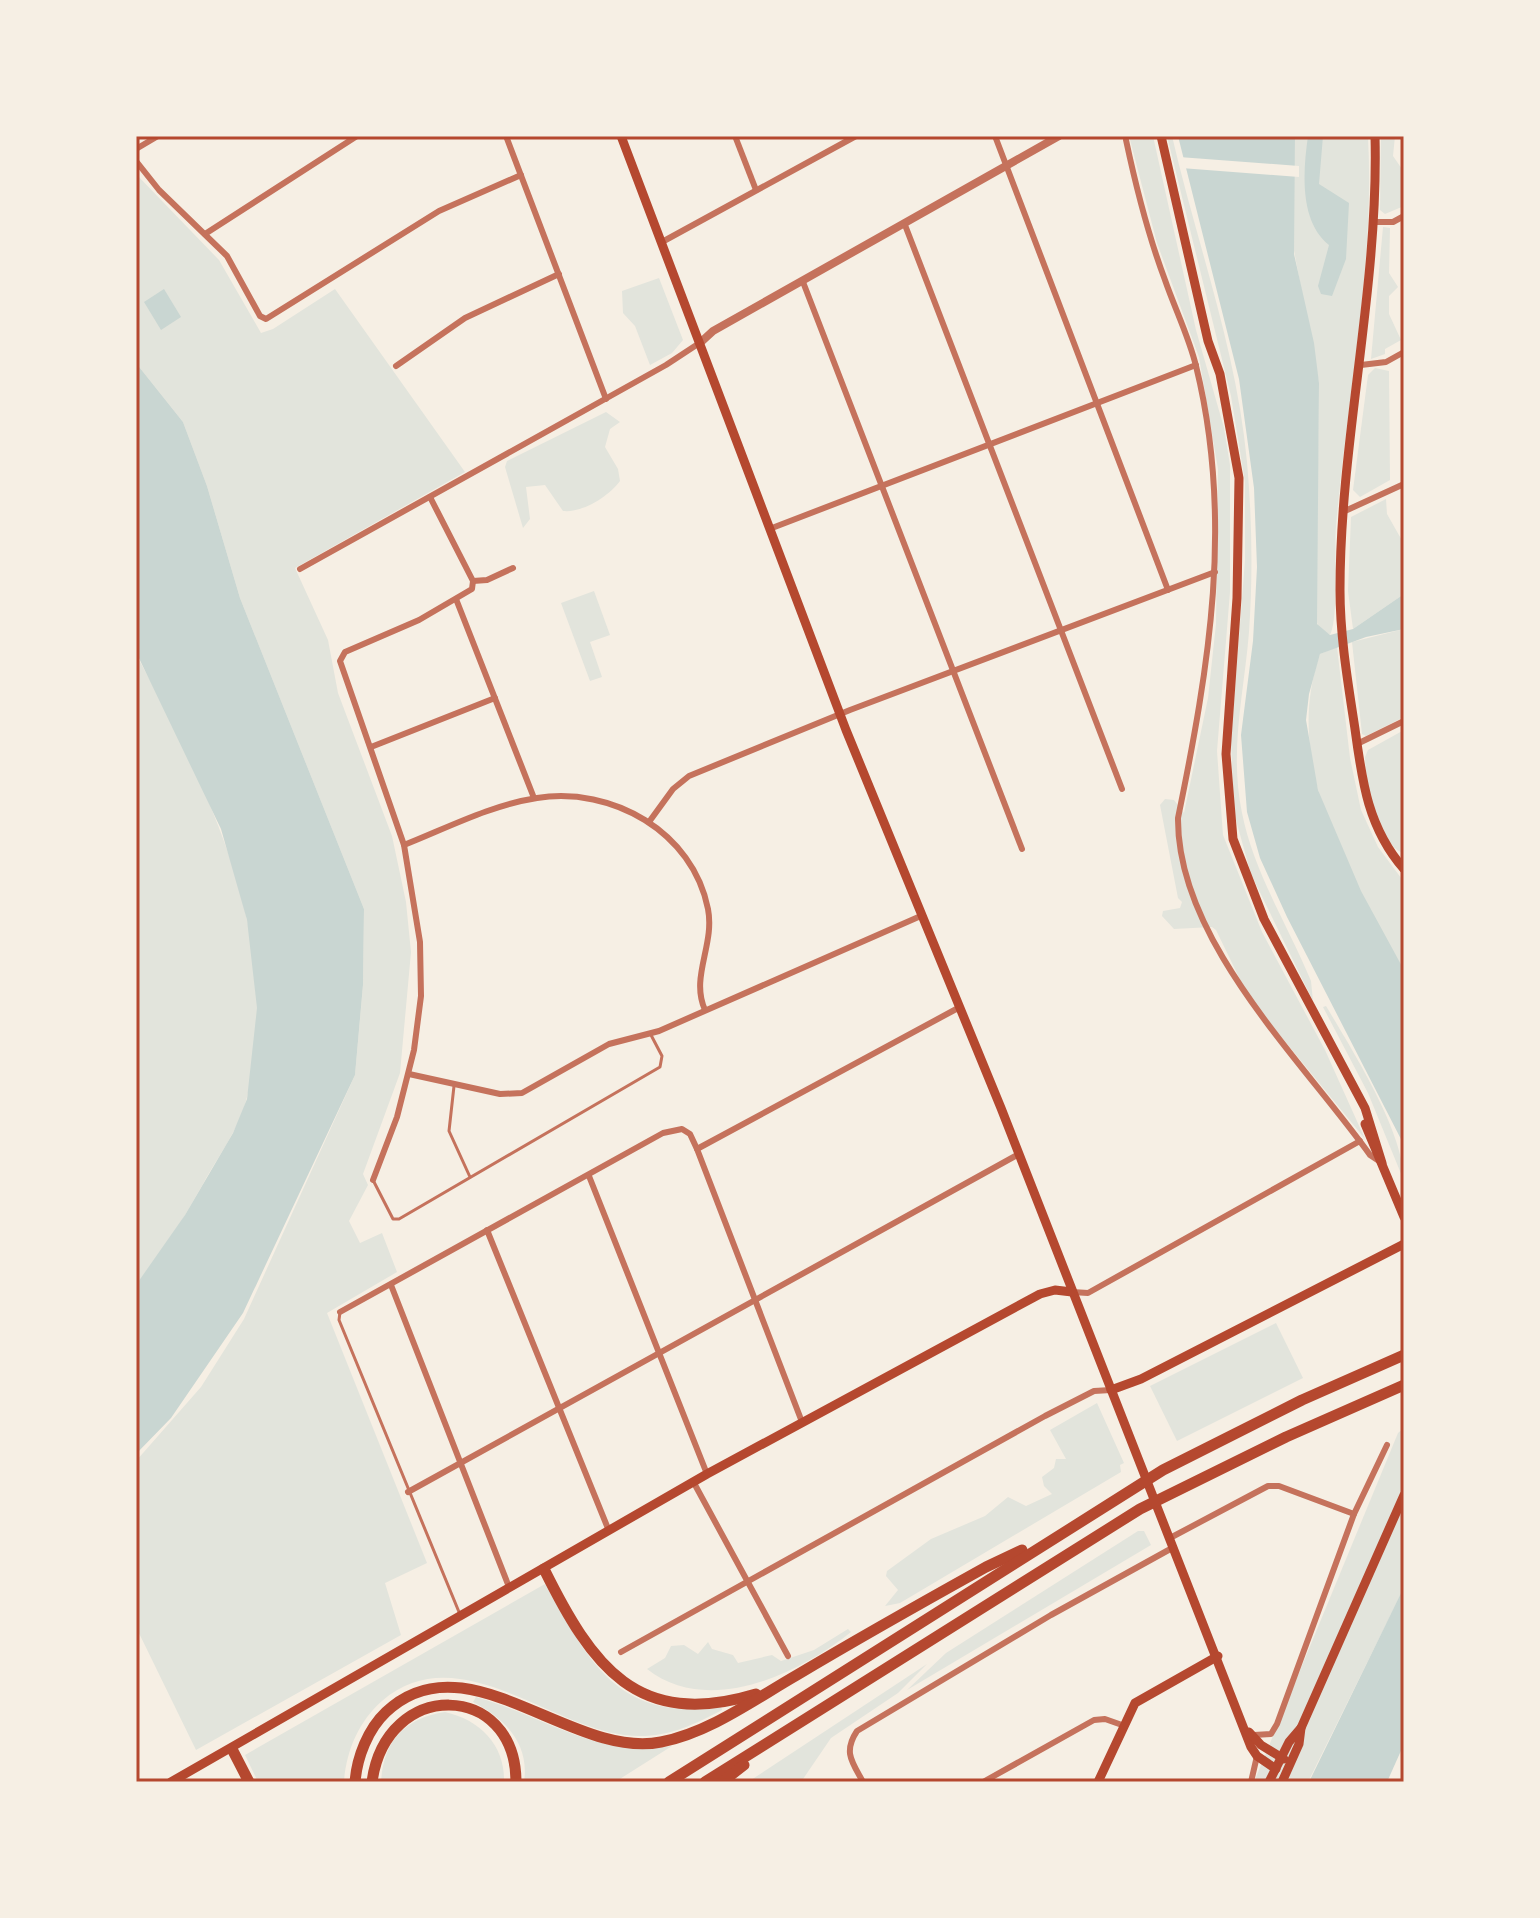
<svg xmlns="http://www.w3.org/2000/svg" width="1540" height="1918" viewBox="0 0 1540 1918" font-family="'Noto Sans',sans-serif">
<style>
.green{fill:#e2e4dc}
.water{fill:#c9d6d2}
.pier{fill:#f6efe4}
.lines{fill:none;stroke-linecap:round;stroke-linejoin:round}
.service{stroke:#c5725c;stroke-width:3}
.minor{stroke:#c5725c;stroke-width:6}
.tertiary{stroke:#c5725c;stroke-width:8}
.secondary{stroke:#b5482f;stroke-width:9}
.motorway{stroke:#b5482f;stroke-width:11}
.neatline{fill:none;stroke:#b5482f;stroke-width:3}
</style>
<rect width="100%" height="100%" fill="#f6efe4"/>
<!-- green -->
<g class="green">
<polygon points="1129,136 1153,136 1196,330 1224,428 1230,465 1230,592 1217,751 1223,835 1262,932 1325,1050 1365,1139 1248,996 1216,930 1212,927 1174,929 1162,916 1163,911 1180,908 1182,902 1178,898 1160,805 1165,799 1174,800 1184,813 1208,698 1216,624 1218,469 1199,357 1157,243"/>
<path d="M1167,136H1172C1197,244 1237,351 1247,462C1252,518 1253,575 1249,632C1244,694 1229,750 1242,813C1254,873 1288,925 1311,981L1313,1001L1251,874L1234,813L1231,741L1245,560V482L1231,396Z"/>
<path d="M1295,136H1368C1375,266 1347,397 1336,526C1334,550 1339,618 1330,635L1318,627L1316,618L1319,383L1292,240Z"/>
<polygon points="1381,136 1395,136 1393,156 1404,172 1404,206 1385,214 1380,210"/>
<polygon points="136,174 219,260 261,333 273,329 335,289 465,472 295,568 328,640 338,693 392,836 406,902 411,952 400,1073 363,1174 368,1185 349,1221 360,1243 382,1233 397,1272 327,1313 427,1563 385,1583 401,1635 196,1750 136,1627 136,1461 201,1387 244,1319 355,1075 363,986 364,909 240,598 207,486 183,422 136,363"/>
<polygon points="1383,227 1390,228 1389,273 1398,287 1389,296 1389,314 1401,340 1385,349 1385,354 1371,359"/>
<polygon points="659,278 683,340 672,353 650,365 635,326 623,313 622,291"/>
<polygon points="1375,368 1389,371 1390,480 1360,497 1353,490 1368,375"/>
<path d="M606,412L620,422L610,429L605,447L618,469L620,481C609,496 583,513 563,511L545,485L526,487L530,519L523,528L505,467L507,461Z"/>
<polygon points="1386,499 1387,514 1404,544 1404,594 1353,629 1348,591 1351,517"/>
<polygon points="594,591 610,635 590,642 602,677 590,681 561,603"/>
<polygon points="1404,629 1404,717 1366,736 1362,734 1352,642"/>
<path d="M1337,647L1350,758L1361,810L1378,847L1404,882V970C1350,876 1281,766 1320,654Z"/>
<path d="M136,654C207,788 286,940 247,1097C240,1128 218,1156 203,1184C183,1218 164,1256 136,1285Z"/>
<path d="M1404,730V852L1402,853C1378,842 1365,782 1365,757L1368,750Z"/>
<path d="M1326,1006C1352,1050 1404,1131 1404,1181L1368,1093L1323,1007Z"/>
<polygon points="1276,1323 1303,1378 1177,1441 1150,1386"/>
<polygon points="1097,1403 1124,1463 1120,1465 1121,1472 900,1603 885,1606 898,1590 886,1576 887,1571 931,1539 985,1516 1008,1497 1026,1506 1052,1494 1044,1486 1042,1477 1054,1468 1056,1459 1066,1459 1050,1430"/>
<polygon points="1404,1428 1404,1588 1308,1782 1254,1782 1398,1433"/>
<polygon points="1138,1531 1144,1531 1151,1545 907,1690 946,1653"/>
<path d="M545,1584C589,1662 619,1723 721,1706L722,1710C690,1727 661,1740 624,1735C547,1725 456,1637 382,1701C359,1721 346,1751 344,1782H258L245,1755Z"/>
<path d="M848,1629L851,1632C799,1674 708,1717 647,1669L665,1658L671,1646L684,1645L698,1654L708,1642L712,1649L733,1655L738,1663L772,1655L781,1661L814,1650Z"/>
<polygon points="927,1664 898,1693 831,1738 801,1782 748,1782"/>
<path d="M476,1697C544,1716 598,1759 672,1746L615,1782H524C530,1743 504,1718 473,1702Z"/>
<path d="M445,1712C480,1720 505,1745 504,1782H381C383,1741 405,1718 445,1712Z"/>
</g>
<!-- water -->
<g class="water">
<polygon points="1178,136 1295,136 1294,254 1314,343 1319,383 1317,624 1330,635 1353,629 1404,594 1404,629 1366,637 1320,654 1309,694 1306,720 1318,790 1361,891 1404,970 1404,1145 1287,917 1260,858 1247,812 1241,735 1253,641 1257,567 1254,488 1239,379"/>
<path d="M1308,136H1323L1319,184L1349,203L1346,259L1332,296L1321,294L1318,286L1329,245C1299,221 1303,171 1308,136Z"/>
<polygon points="164,289 181,317 161,330 144,302"/>
<polygon points="136,363 183,422 207,486 240,598 364,909 363,985 355,1075 243,1313 171,1418 136,1454 136,1285 185,1215 233,1133 247,1099 257,1008 247,920 221,829 136,652"/>
<polygon points="1404,1587 1404,1744 1387,1782 1309,1782"/>
</g>
<!-- pier -->
<polygon class="pier" points="1179,157 1299,166 1299,177 1181,168"/>
<g class="lines">
<!-- service -->
<g class="service">
<polyline points="454,1086 449,1131 470,1177"/>
<polyline points="373,1180 393,1219 399,1219 660,1067 662,1056 651,1035"/>
<polyline points="340,1312 339,1320 459,1612"/>
</g>
<!-- minor -->
<g class="minor">
<polyline points="506,136 606,399"/>
<polyline points="735,136 756,190"/>
<polyline points="995,136 1168,590"/>
<path d="M1126,140C1136,187 1148,235 1165,280C1175,309 1189,337 1196,366C1234,520 1209,667 1178,818C1177,941 1303,1061 1370,1155L1379,1161"/>
<polyline points="136,149 158,136"/>
<polyline points="136,161 159,190 227,256 260,316 266,319 439,211 521,175"/>
<polyline points="1373,222 1393,222 1404,216"/>
<polyline points="905,225 1122,789"/>
<polyline points="205,234 357,136"/>
<polyline points="662,242 856,136"/>
<polyline points="803,282 1022,849"/>
<polyline points="1361,365 1386,362 1404,352"/>
<polyline points="396,366 465,318 559,274"/>
<polyline points="1345,511 1404,484"/>
<polyline points="772,528 1196,365"/>
<polyline points="300,569 666,365 701,342"/>
<polyline points="473,581 487,580 513,568"/>
<polyline points="456,599 534,798"/>
<polyline points="1357,744 1404,721"/>
<polyline points="371,747 495,698"/>
<polyline points="649,822 673,789 689,776 850,710 1215,572"/>
<path d="M404,845C447,828 491,805 537,798C612,786 693,832 708,909C715,945 690,977 705,1010"/>
<polyline points="409,1074 500,1094 522,1093 609,1044 659,1031 923,915"/>
<polyline points="697,1149 960,1007"/>
<polyline points="589,1176 707,1474"/>
<polyline points="373,1180 397,1117 414,1050 421,996 420,942 404,845 340,661 345,652 419,620 472,589 473,581 430,497"/>
<polyline points="487,1230 609,1531"/>
<polyline points="391,1285 509,1587"/>
<polyline points="1072,1292 1088,1293 1360,1141"/>
<polyline points="340,1312 663,1133 682,1129 690,1134 697,1149 802,1422"/>
<polyline points="694,1483 788,1656"/>
<polyline points="408,1492 1019,1154"/>
<polyline points="1170,1538 1268,1486 1279,1486 1354,1514"/>
<polyline points="621,1652 1045,1416 1094,1391 1111,1390"/>
<polyline points="1254,1735 1271,1734 1277,1724 1354,1514 1387,1445"/>
<path d="M863,1782C852,1762 843,1752 857,1731L1051,1615L1174,1547"/>
<polyline points="983,1782 1094,1720 1105,1719 1122,1725"/>
<polyline points="1251,1782 1257,1756"/>
</g>
<!-- tertiary -->
<polyline class="tertiary" points="701,342 713,331 1059,136"/>
<!-- secondary -->
<g class="secondary">
<polyline points="621,136 846,730 1001,1108 1251,1747 1257,1756 1276,1769"/>
<polyline points="1161,136 1208,341 1220,374 1239,478 1237,598 1226,754 1233,839 1264,919 1365,1108 1382,1163"/>
<path d="M1375,136C1379,289 1340,439 1340,590C1340,637 1348,683 1355,729C1362,781 1368,828 1404,869"/>
<polyline points="1365,1124 1404,1217"/>
<polyline points="1111,1390 1141,1379 1404,1244"/>
<polyline points="1249,1732 1261,1745 1284,1759"/>
<polyline points="171,1782 707,1474 1040,1294 1055,1290 1072,1292"/>
<polyline points="1098,1782 1135,1703 1218,1656"/>
<polyline points="1269,1782 1289,1742 1301,1728"/>
<polyline points="1282,1782 1299,1744 1301,1728 1404,1495"/>
</g>
<!-- motorway -->
<g class="motorway">
<path d="M544,1569C592,1666 637,1730 756,1694"/>
<polyline points="232,1749 249,1782"/>
<path d="M355,1782C357,1757 368,1729 386,1712C466,1636 572,1760 661,1742C709,1733 755,1699 797,1675C859,1638 923,1602 986,1567L1022,1550"/>
<path d="M372,1782C386,1678 516,1681 516,1782"/>
<polyline points="669,1782 1163,1470 1302,1400 1404,1355"/>
<polyline points="705,1782 1140,1509 1286,1437 1404,1385"/>
<polyline points="722,1782 744,1765"/>
</g>
</g>
<!-- border -->
<rect width="1540" height="1918" fill="none" stroke="#f6efe4" stroke-width="276"/>
<rect x="138" y="138" width="1264" height="1642" class="neatline"/>
</svg>
